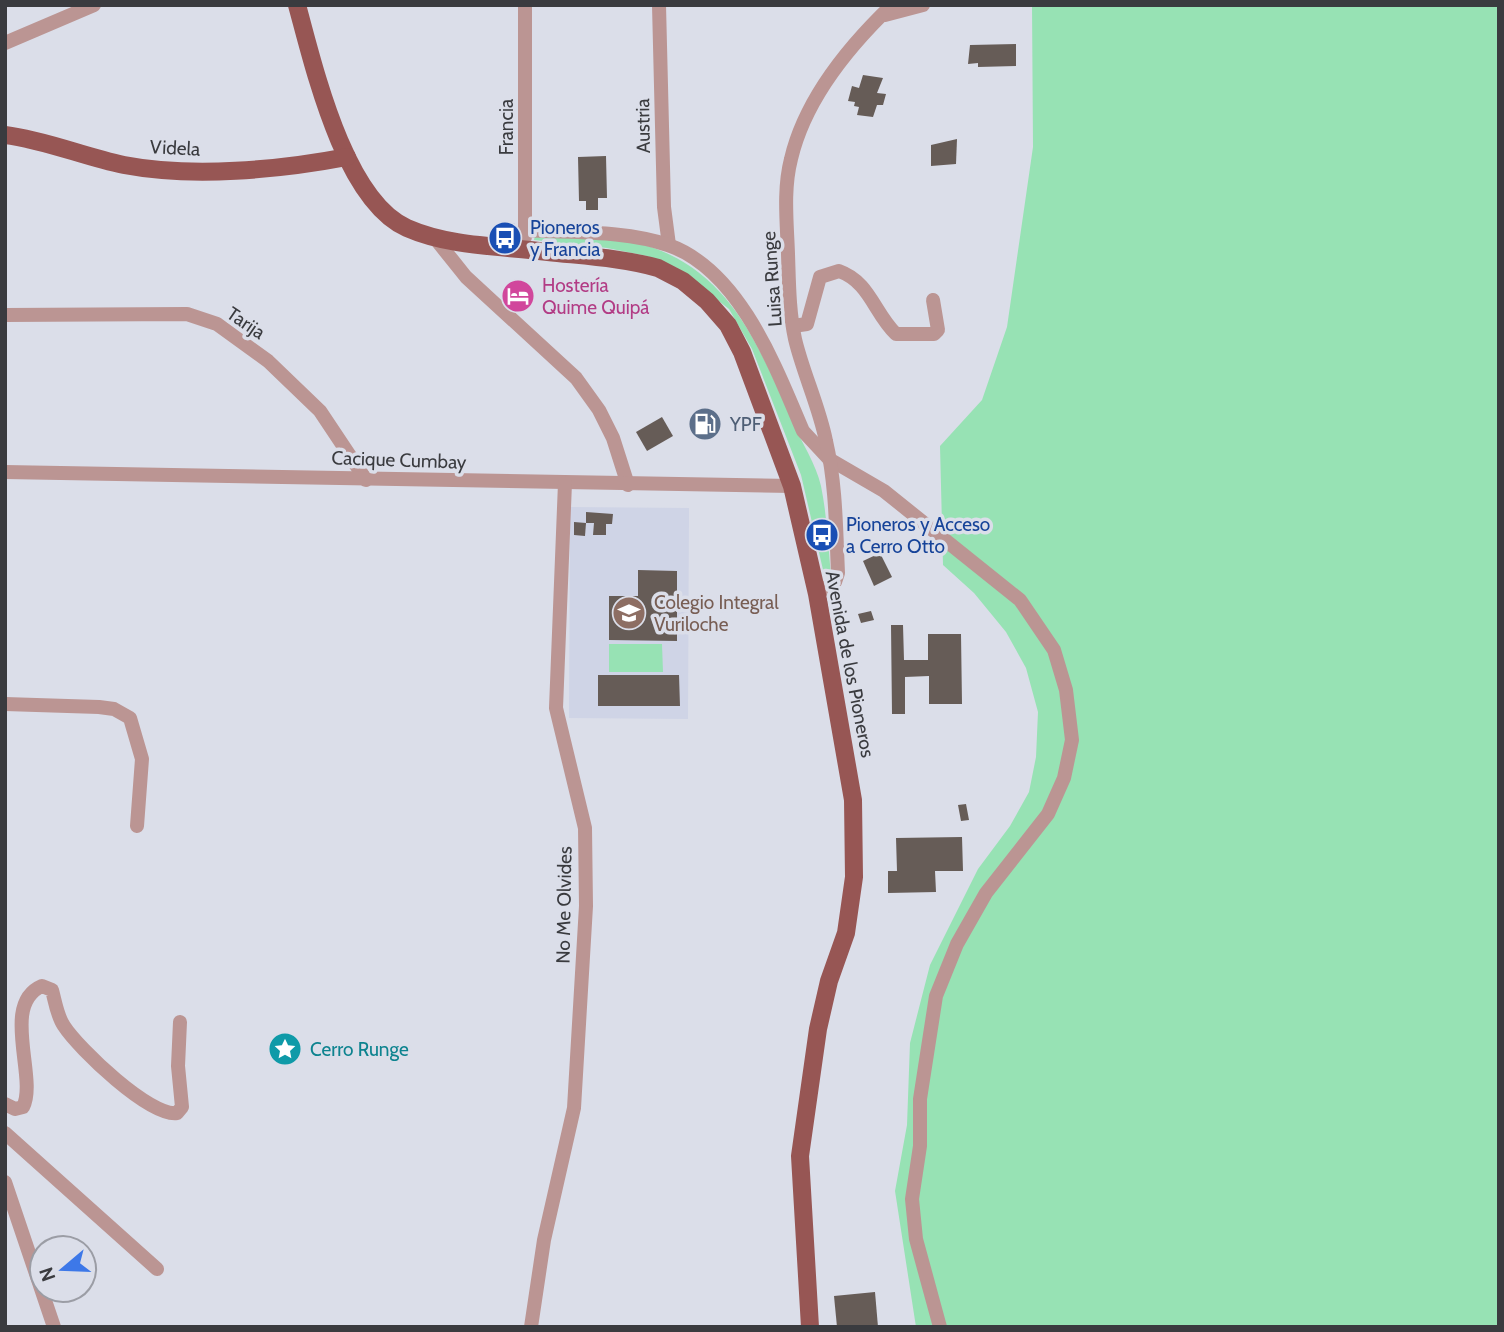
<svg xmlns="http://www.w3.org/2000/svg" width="1504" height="1332" viewBox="0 0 1504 1332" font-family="Cabin,sans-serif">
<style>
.built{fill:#cfd4e6}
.green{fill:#97e2b4}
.building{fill:#665c57}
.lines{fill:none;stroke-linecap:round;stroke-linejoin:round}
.street{stroke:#bb9593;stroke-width:14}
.primary{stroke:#975654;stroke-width:18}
.labels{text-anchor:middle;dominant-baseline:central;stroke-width:7;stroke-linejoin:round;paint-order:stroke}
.street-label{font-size:19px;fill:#3a3b3f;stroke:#dbdee9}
.transit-label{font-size:19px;fill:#164399;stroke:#dbdee9;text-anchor:start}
.hotel-label{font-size:19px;fill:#b23c85;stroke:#dbdee9;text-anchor:start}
.service-label{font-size:19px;fill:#4e5e75;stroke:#dbdee9;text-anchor:start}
.education-label{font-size:19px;fill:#785e54;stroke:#dbdee9;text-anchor:start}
.culture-label{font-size:19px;fill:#0d838f;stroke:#dbdee9;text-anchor:start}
</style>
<rect width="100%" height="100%" fill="#dbdee9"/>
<!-- built -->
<polygon class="built" points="570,507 689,508 688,719 569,718"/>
<!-- green -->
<g class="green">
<polygon points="1032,5 1499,5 1499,1327 916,1327 895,1191 907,1125 910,1043 930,965 978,869 1010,826 1029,792 1036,757 1038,712 1026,668 1006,632 974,593 943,565 940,446 982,400 1007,327 1033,147"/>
<path d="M535,235C572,237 616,235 651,247C733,275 761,351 793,423C802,443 816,464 821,486C827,515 828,546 831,575L824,574L801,475L752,349L729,309L677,268L647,256L607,248L534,240Z"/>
<polygon points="609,644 662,644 663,672 609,672"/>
</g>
<!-- building -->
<g class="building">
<polygon points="1016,44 1016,66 978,67 978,63 968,64 970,45"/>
<polygon points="863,75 883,78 877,93 886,94 883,105 877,105 873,117 857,115 859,107 854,106 855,102 848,101 852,86 859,88"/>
<polygon points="957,139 956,164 931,166 931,145"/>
<polygon points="606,156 607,198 598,198 598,210 586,210 586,201 579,201 578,157"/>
<polygon points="662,417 673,436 647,451 636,432"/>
<polygon points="586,512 613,514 612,524 606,524 606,535 593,535 594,523 586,523"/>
<polygon points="574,522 586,523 585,536 574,535"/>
<polygon points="880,553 892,577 874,586 863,561"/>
<polygon points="638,570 677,571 677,641 609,640 609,596 638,596"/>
<polygon points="871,611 874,620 861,623 858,614"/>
<polygon points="891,625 903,625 904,660 928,660 928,634 961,634 962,704 929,704 929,676 905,677 905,714 892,714"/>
<polygon points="598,675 679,675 680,706 598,706"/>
<polygon points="966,804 969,820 961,821 958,805"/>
<polygon points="962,837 963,871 935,871 936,892 888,893 888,871 897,871 896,838"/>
<polygon points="875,1292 878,1327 837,1327 834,1296"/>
</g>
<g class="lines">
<!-- street -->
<g class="street">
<polyline points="659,5 664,207 669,245"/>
<polyline points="885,15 923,5"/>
<polyline points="5,43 94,5"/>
<path d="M525,230C571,233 624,230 668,245C740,270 776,368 803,431L829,459L884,491L1020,600L1054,650L1066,690L1072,740L1064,778L1048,814L986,893L957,944L936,996L920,1099V1146L912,1199L916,1239L940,1327"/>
<polyline points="434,237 466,277 576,378 599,410 613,438 628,485"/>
<polyline points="525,237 525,5"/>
<polyline points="5,315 187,314 217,324 268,361 320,411 366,480"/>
<path d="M793,326L807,324L820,277L839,271C870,282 874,313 896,334H934L938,330L933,300"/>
<polyline points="5,472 792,486"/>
<path d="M817,594L835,582L838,573C836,529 836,484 826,441C819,406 803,373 795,339C789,311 789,283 788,254C787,223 783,190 791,159C805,99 849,46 892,5"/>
<polyline points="5,704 99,707 114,709 130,718 142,759 137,826"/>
<path d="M5,1104L15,1109L23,1107C38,1078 0,1004 42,986L52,990C55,1001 57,1016 64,1026C79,1049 150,1117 177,1113L182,1107L178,1066L180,1022"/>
<polyline points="5,1133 157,1269"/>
<polyline points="5,1182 54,1327"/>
<polyline points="531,1327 544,1240 574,1108 586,906 585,828 556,708 565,483"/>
</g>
<!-- primary -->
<g class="primary">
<path d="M297,5C314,67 344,200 407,228C450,247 502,246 548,252C584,256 623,258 658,268L683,281L707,301L728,325L742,352L792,486L817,594L853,800L854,877L846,933L829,981L818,1029L800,1156L810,1327"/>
<path d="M5,135C46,140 84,157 124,165C192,178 279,170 347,157"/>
</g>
</g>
<!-- icons -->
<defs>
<symbol id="bus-disc" viewBox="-11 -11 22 22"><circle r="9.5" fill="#1a4fb4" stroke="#dbdee9"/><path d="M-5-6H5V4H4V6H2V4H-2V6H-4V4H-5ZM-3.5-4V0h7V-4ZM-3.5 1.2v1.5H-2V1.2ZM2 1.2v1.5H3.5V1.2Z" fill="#fff"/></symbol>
<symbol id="hotel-disc" viewBox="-11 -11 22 22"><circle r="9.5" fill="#d1479c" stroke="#dbdee9"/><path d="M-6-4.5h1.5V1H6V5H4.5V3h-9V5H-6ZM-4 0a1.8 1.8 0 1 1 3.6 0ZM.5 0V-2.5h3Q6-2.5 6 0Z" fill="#fff"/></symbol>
<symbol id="fuel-disc" viewBox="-11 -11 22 22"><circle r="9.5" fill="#5c6f8a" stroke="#dbdee9"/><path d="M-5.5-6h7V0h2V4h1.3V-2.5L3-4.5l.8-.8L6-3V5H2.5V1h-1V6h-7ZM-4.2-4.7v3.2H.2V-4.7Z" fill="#fff"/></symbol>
<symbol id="school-disc" viewBox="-11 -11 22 22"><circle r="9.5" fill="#8d6e63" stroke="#dbdee9"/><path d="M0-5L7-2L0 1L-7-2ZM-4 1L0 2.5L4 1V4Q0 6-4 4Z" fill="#fff"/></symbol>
<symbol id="sight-disc" viewBox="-11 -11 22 22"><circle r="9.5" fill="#0f9aa8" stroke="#dbdee9"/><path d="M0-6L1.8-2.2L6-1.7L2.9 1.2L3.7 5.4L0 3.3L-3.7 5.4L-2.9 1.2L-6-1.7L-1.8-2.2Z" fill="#fff"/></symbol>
</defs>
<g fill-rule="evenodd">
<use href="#bus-disc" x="486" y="219" width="38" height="38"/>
<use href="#hotel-disc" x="499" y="277" width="38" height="38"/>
<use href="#fuel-disc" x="686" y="405" width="38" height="38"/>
<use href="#bus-disc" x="803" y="516" width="38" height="38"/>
<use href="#school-disc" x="610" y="594" width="38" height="38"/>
<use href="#sight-disc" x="266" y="1030" width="38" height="38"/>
</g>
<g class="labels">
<!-- street labels -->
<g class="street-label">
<text transform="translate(643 126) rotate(-91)">Austria</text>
<text transform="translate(506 127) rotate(-90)">Francia</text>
<text transform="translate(175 148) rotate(3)">Videla</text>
<text transform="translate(772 279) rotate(-94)">Luisa Runge</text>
<text transform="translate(246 323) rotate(34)">Tarija</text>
<text transform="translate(399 460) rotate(2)">Cacique Cumbay</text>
<text transform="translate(850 664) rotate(79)">Avenida de los Pioneros</text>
<text transform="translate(564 905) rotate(-89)">No Me Olvides</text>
</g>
<!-- transit labels -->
<g class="transit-label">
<text x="530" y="227">Pioneros<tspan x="530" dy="22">y Francia</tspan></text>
<text x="846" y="524">Pioneros y Acceso<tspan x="846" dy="22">a Cerro Otto</tspan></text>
</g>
<!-- hotel labels -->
<g class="hotel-label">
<text x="542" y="285">Hostería<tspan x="542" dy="22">Quime Quipá</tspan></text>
</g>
<!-- service labels -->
<g class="service-label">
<text x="730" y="424">YPF</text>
</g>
<!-- education labels -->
<g class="education-label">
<text x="654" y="602">Colegio Integral<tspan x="654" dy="22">Vuriloche</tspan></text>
</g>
<!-- culture labels -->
<g class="culture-label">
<text x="310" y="1049">Cerro Runge</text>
</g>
</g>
<!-- border -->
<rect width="1504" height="1332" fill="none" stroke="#3a3b3f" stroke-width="14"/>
<!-- north arrow -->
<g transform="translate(63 1269) rotate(251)"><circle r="33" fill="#dbdee9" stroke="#9b9da5" stroke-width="2"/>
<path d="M0-5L12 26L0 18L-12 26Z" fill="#3d78e8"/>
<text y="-10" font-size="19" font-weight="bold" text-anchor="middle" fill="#3a3b3f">N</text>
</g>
</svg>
